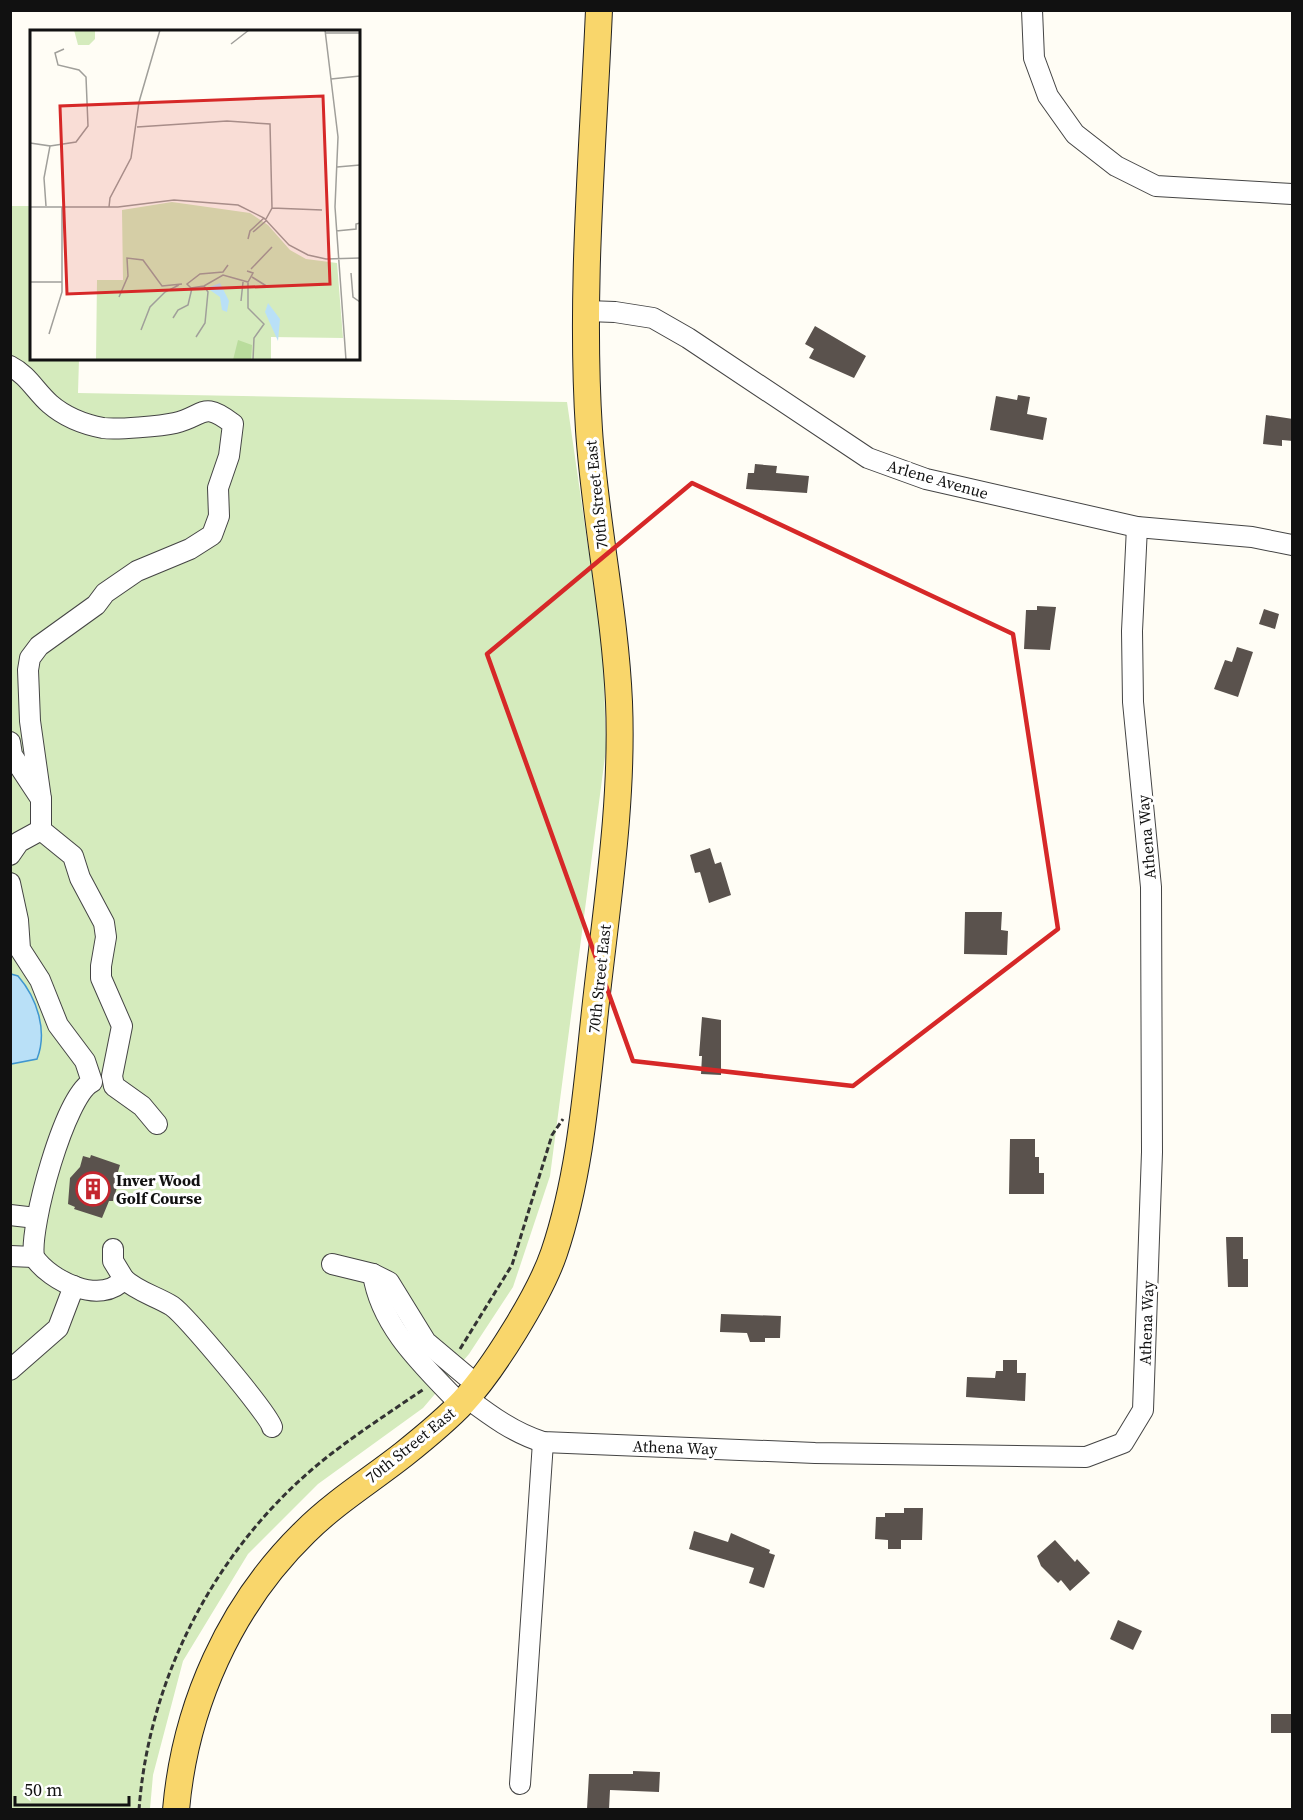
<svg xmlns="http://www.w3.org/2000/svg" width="1303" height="1820" viewBox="0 0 1303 1820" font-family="'Source Serif 4',serif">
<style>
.green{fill:#d5ebbd}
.water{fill:#b9e0f7;stroke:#3f96cf;stroke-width:1.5}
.building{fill:#5a524d}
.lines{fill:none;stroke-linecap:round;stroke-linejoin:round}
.minor-casing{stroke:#444;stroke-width:22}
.major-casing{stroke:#222;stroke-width:28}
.path{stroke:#333;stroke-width:3;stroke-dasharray:6 3;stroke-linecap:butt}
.minor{stroke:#fff;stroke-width:20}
.major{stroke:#f9d66b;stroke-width:26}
.marked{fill:none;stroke:#d62828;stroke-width:4.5;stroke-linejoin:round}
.labels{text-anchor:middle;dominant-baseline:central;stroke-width:6;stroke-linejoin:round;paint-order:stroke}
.street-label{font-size:16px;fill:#111;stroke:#fff}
.poi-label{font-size:16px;font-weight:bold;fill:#111;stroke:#fff;text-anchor:start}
.inset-road{fill:none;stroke:#a09f9a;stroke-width:1.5}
.view{fill:#d62828;fill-opacity:0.15;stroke:#d62828;stroke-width:3}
.inset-edge{fill:none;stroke:#111;stroke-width:3}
</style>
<rect width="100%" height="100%" fill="#fffdf5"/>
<!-- green -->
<polygon class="green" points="11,206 31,206 32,358 79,359 78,393 567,402 603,650 606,749 550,1176 513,1287 469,1354 423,1408 318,1484 248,1554 183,1661 153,1775 150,1809 11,1809"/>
<!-- water -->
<path class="water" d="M11,974L18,976C37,998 48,1031 37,1059L11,1064Z"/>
<!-- building -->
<g class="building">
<polygon points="815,326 866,356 854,378 809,358 814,349 805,344"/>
<polygon points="1018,395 1030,397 1027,414 1047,418 1043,440 990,430 996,396 1017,400"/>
<polygon points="1266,415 1293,419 1293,441 1282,440 1282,446 1263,444"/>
<polygon points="755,464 777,466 776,473 809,476 807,493 746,489 748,473 754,473"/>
<polygon points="1037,606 1056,607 1050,650 1024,649 1026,610 1037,610"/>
<polygon points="1264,609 1279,614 1275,629 1259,624"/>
<polygon points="1237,647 1253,652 1238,697 1214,689 1225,660 1232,662"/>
<polygon points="710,848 715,864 721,862 731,895 709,903 700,872 695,873 690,855"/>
<polygon points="965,912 1002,912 1001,930 1008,931 1007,955 964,954"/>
<polygon points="702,1017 721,1020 721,1075 701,1074 702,1056 699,1056"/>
<polygon points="1010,1139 1035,1139 1035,1157 1039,1157 1039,1173 1044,1173 1044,1194 1009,1194"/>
<polygon points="91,1155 120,1165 115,1182 118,1184 113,1201 109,1201 102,1218 74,1209 75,1207 68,1204 70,1178 80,1167 83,1156 90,1158"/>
<polygon points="1226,1237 1243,1237 1243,1259 1248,1259 1248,1287 1228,1287"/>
<polygon points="721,1314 781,1316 780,1338 765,1338 765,1342 750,1342 747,1333 720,1332"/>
<polygon points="1003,1360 1017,1360 1017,1373 1026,1373 1025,1401 966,1397 967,1377 995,1378 996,1371 1003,1371"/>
<polygon points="904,1508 923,1508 922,1540 901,1540 901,1549 888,1549 888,1540 875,1539 876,1517 885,1517 885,1513 904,1513"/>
<polygon points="694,1531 728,1542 731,1533 770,1550 769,1553 775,1555 764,1588 749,1583 754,1568 689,1549"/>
<polygon points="1055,1540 1075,1562 1077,1559 1090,1573 1070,1591 1061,1580 1058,1583 1041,1566 1037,1556"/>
<polygon points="1118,1620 1142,1631 1133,1650 1110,1639"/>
<rect x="1271" y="1714" width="20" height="19"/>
<polygon points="633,1771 660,1772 659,1792 610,1790 609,1809 587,1809 589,1774 633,1774"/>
</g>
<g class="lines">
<defs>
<g id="minor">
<polyline points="1032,10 1034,58 1048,96 1075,134 1116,166 1156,186 1292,194"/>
<polyline points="587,311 615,312 653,318 688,338 868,458 926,479 1137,527 1252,537 1292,545"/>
<path d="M10,366C28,375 36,392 50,404C65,417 82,424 103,428C116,430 162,426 175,423C205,416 202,400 233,424L229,456L218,488L219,516L212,535L190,549L137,571L105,593L96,605L39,646L30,658L28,670L30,721L41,799"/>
<polyline points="10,742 12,755 41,799 41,830"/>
<polyline points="10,855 19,842 41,830 73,856 80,878 104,923 106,937 101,966 101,978 122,1026 112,1076 114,1086 142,1106 157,1124"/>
<path d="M10,883L18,920L20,949L40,980L58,1025L85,1061L92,1082C65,1095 29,1227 34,1257C50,1281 101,1306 124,1279L113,1261V1249"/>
<polyline points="10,1215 36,1218"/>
<polyline points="10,1256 34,1257"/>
<polyline points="332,1264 373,1274 389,1282 426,1342 477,1385"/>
<path d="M373,1274C381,1328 425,1367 461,1405"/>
<path d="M124,1279C138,1292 156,1296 172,1306C185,1315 269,1414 272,1427"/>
<polyline points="10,1370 58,1328 74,1286"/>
<path d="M467,1398C491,1416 514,1433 543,1442L815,1453L1086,1457L1123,1443L1143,1410L1152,1152L1151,887L1133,702L1132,631L1137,527"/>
<polyline points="520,1784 543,1442"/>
</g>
<path id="major" d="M176,1810C185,1706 230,1605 305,1532C335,1502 371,1480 404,1454C424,1438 445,1421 463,1402C493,1370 540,1294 554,1253C582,1170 587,1080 597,993C608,896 623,799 619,702C615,611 595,521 589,430C580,291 593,149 599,10"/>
</defs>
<!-- minor casing -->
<use href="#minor" class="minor-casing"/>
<!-- major casing -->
<use href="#major" class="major-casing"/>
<!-- path -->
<g class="path">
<polyline points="460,1349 512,1265 552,1135 563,1119"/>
<path d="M139,1810C149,1672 221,1539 331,1454C361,1431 393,1410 424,1389"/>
</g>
<!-- minor -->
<use href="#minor" class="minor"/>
<!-- major -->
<use href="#major" class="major"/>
</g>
<!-- marked area -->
<path class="marked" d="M692,483L1013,634L1058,929L853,1086L633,1061L487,654Z"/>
<!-- icons -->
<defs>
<symbol id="building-ring" viewBox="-11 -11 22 22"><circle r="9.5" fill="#fff" stroke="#c4262e" stroke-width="1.5"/><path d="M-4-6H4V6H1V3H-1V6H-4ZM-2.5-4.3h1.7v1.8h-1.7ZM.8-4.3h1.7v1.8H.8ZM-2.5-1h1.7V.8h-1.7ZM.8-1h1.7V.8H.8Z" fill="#c4262e"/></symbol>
</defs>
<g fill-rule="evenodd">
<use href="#building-ring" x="74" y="1170" width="38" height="38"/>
</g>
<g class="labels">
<!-- street labels -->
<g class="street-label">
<text transform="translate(938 479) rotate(16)">Arlene Avenue</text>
<text transform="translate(596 495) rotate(-96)">70th Street East</text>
<text transform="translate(1146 837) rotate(-95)">Athena Way</text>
<text transform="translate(599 979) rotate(-84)">70th Street East</text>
<text transform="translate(1146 1323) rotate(-88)">Athena Way</text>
<text transform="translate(410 1445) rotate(-39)">70th Street East</text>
<text transform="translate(675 1447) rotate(2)">Athena Way</text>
</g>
<!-- poi labels -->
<g class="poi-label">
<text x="116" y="1180">Inver Wood<tspan x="116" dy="18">Golf Course</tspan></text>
</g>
</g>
<!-- overview -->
<g transform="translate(30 30)">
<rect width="330" height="330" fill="#fffdf5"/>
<path d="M44,0H65V9L59,15H48ZM142,172L220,183L238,195L260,220L276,229L307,233L313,308L241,307V330H66L67,250H93L92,180Z" fill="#d5ebbd"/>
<path d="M208,310L222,315L221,330H203Z" fill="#b9dc9c"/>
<path d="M190,253L199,271L197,282L192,280L190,267L177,258ZM238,273L250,289L248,311L235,282Z" fill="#b9e0f7"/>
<path class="inset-road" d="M295,0L308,107L305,177L316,330M295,3H330M201,14L219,0M301,49L330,46M107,97L197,91L240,94L242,178L236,189M0,113L20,116L14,148L16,176M20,116L46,112L58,96L56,47L49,40L28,35L25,23L34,19M307,137L330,135M0,177H88L144,170L208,175L234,188L259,215L278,225L296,229L330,228M79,177L80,168L101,128L109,72L130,0M242,178L292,180M306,201L326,199V194L330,193M223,202L237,190M218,209L220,201L234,188M198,235L193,242L170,244L157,254L161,258L174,256L193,245L218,252L223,243L217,241M221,239L242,217M321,243L323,267L330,272M222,247L238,257M0,252H32M218,253V278L234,294L224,308L223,330M89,267L98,246L97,228L113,230L132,256L152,254M211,271L213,252M143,288L148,280L158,275L162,258M111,300L120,277L135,262L149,255M19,304L32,262V177M166,307L175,293L178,262L174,256"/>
<path class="view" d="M293,66L300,254L37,264L30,76Z"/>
<rect width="330" height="330" class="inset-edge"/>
</g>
<!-- border -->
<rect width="1303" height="1820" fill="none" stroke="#111111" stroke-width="24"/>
<!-- scale -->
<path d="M15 1796v9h114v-9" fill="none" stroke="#111111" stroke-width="3"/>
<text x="24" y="1796" font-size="18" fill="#111111" stroke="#ffffff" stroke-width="4.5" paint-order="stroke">50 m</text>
</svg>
